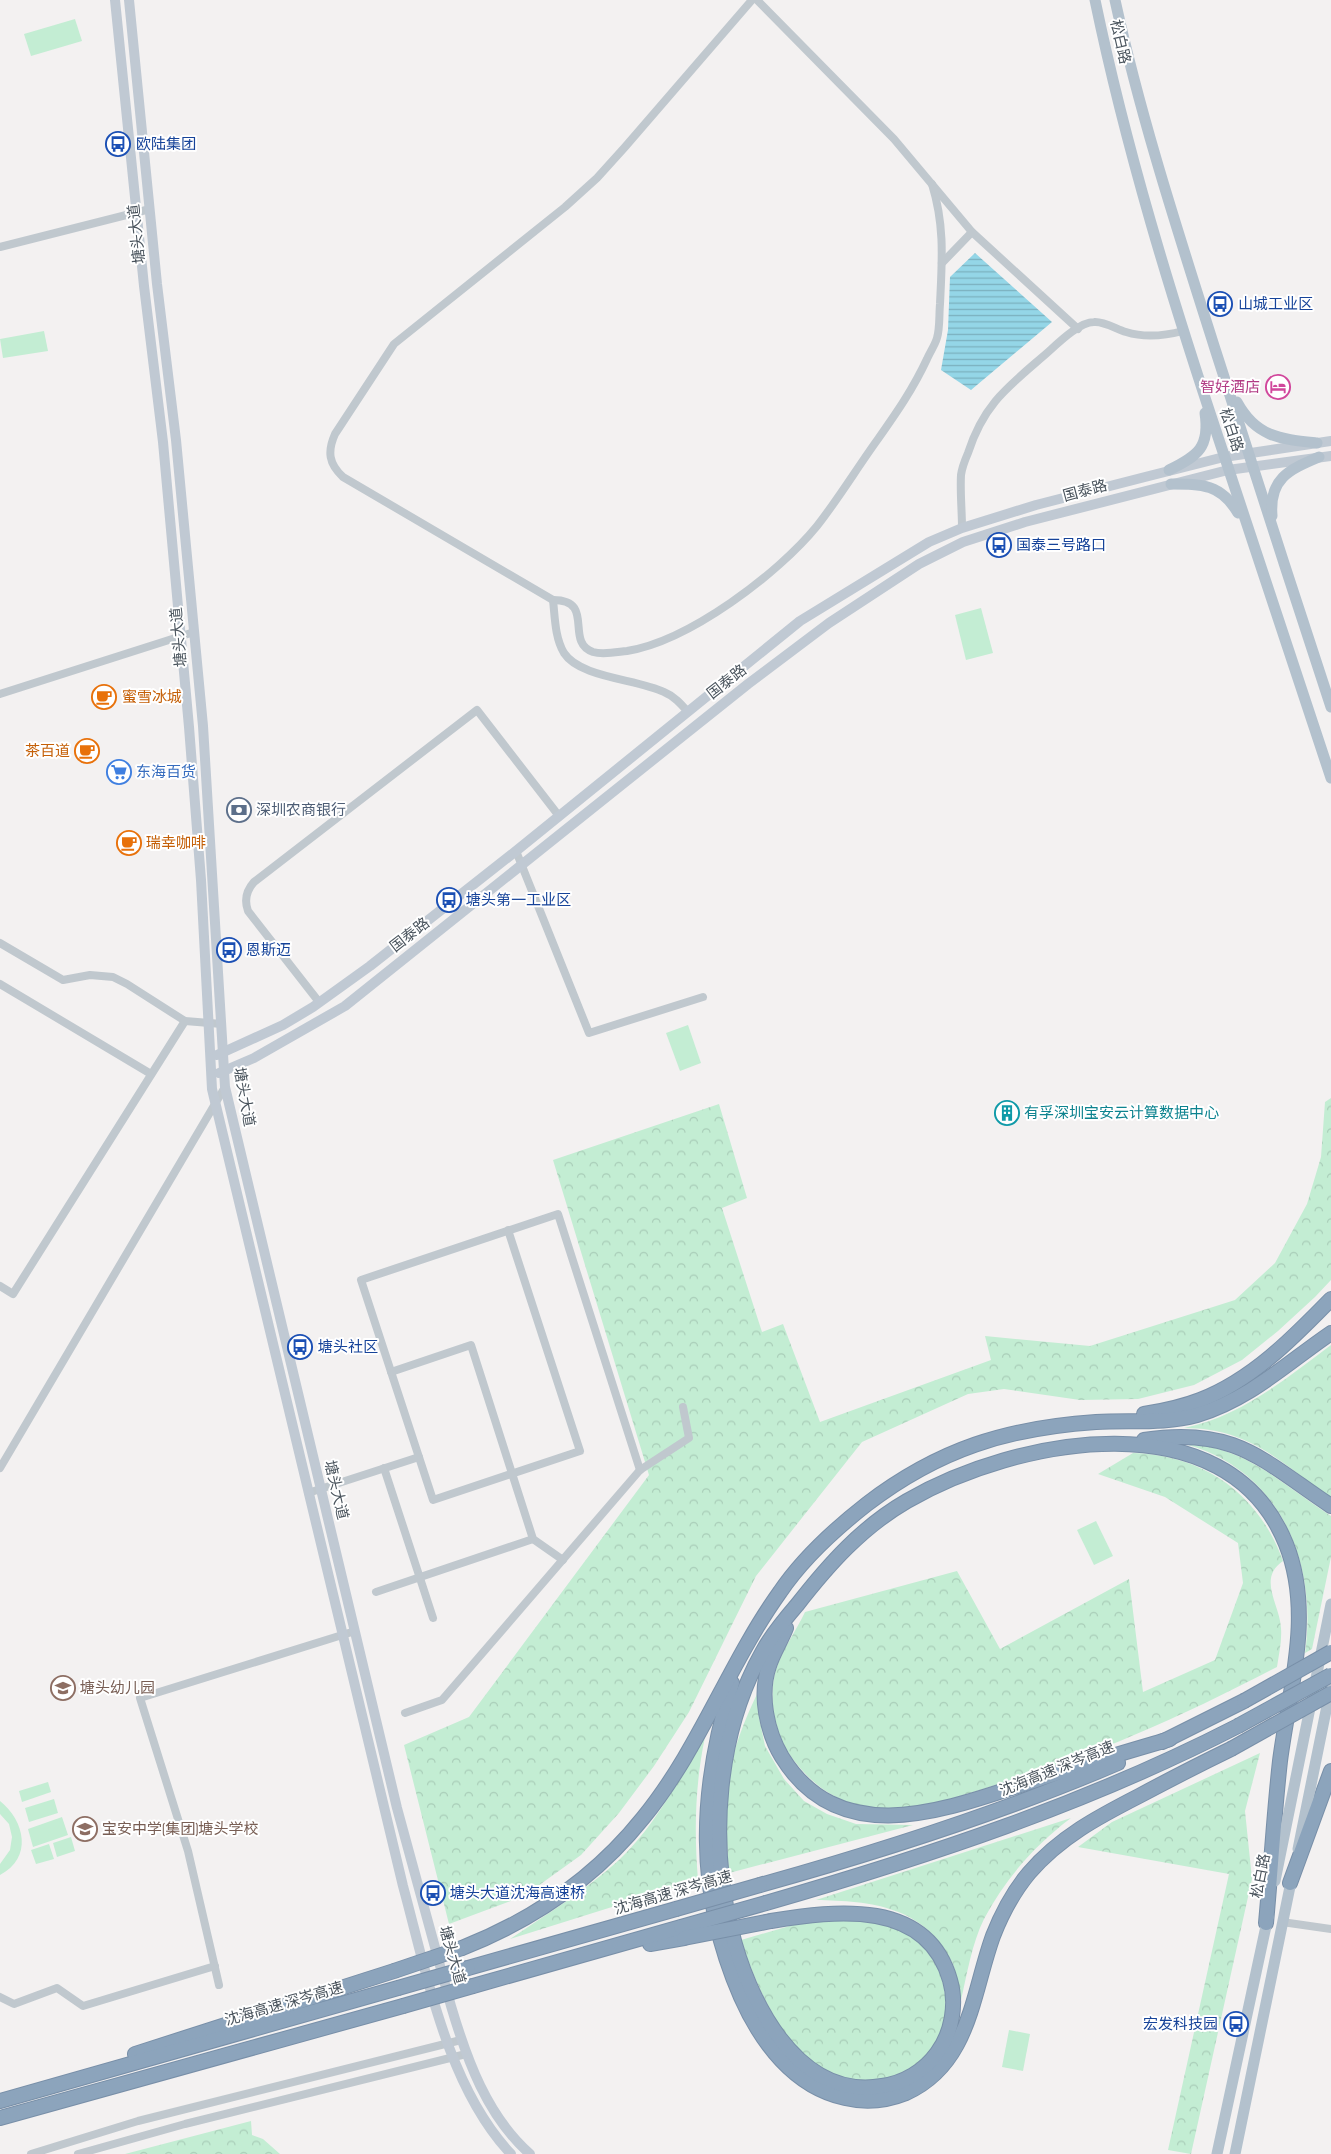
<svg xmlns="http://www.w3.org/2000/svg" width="1331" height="2154" viewBox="0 0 1331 2154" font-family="'Sofia Sans Condensed','Noto Sans SC',sans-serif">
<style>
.green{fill:#c3edd3}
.forest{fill:url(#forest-crowns)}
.water{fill:url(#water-rules)}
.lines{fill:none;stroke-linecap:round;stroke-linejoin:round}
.highway-casing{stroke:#788fa8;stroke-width:16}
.street{stroke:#c0c8ce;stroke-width:8}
.secondary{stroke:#c0c9d3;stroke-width:10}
.primary{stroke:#b3c1cd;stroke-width:11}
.highway{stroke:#8ca4bc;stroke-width:14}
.highway-bridge-casing{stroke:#788fa8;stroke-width:16;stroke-linecap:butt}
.highway-bridge{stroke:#8ca4bc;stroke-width:14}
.labels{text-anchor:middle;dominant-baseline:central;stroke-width:4;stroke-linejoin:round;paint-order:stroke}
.street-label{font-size:15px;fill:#4a545d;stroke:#fff}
.transit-label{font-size:15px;fill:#164399;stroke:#fff;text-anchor:start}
.hotel-label{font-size:15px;fill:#b23c85;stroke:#fff;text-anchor:end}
.food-label{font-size:15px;fill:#c56008;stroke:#fff;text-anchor:start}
.shop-label{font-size:15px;fill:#366cbe;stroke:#fff;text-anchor:start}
.service-label{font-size:15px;fill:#4e5e75;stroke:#fff;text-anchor:start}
.culture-label{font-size:15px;fill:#0d838f;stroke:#fff;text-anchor:start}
.education-label{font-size:15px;fill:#785e54;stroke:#fff;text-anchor:start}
</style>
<defs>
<pattern id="forest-crowns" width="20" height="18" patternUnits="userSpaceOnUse" patternTransform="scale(1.25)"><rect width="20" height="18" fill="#c3edd3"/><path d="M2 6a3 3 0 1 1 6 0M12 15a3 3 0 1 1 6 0" fill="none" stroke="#a9cdb8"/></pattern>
<pattern id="water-rules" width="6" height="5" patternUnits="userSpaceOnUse" patternTransform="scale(1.25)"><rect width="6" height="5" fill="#94d6e7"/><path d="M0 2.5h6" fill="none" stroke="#7bb0be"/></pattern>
</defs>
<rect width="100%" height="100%" fill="#f3f1f1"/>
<!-- green -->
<g class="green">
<polygon points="75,19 82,41 31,56 24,34"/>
<polygon points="44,331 48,351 3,358 0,339"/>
<polygon points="981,608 993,653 966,660 955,615"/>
<polygon points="688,1025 701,1063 680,1071 666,1033"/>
<polygon points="1096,1521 1113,1556 1094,1565 1077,1530"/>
<polygon points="48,1782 51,1792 22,1802 19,1791"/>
<polygon points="54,1799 58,1813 29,1822 25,1808"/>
<path d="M0,1801C25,1821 33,1858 0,1875V1864L10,1850L12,1837L9,1824L0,1814Z"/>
<polygon points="62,1817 68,1835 33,1847 28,1829"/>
<polygon points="71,1837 75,1851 57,1857 53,1843"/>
<polygon points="49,1844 54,1859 36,1864 31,1850"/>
<polygon points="1009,2030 1030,2034 1023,2071 1002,2067"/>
</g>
<!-- forest -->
<g class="forest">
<polygon points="1331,1098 1331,1280 1315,1297 1278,1331 1242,1360 1194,1385 1138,1399 1080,1400 1004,1389 968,1394 862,1442 756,1576 689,1712 654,1766 619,1813 581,1855 524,1896 449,1924 404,1745 469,1717 649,1475 553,1160 719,1104 747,1198 722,1208 762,1332 783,1324 820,1422 991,1360 985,1336 1090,1346 1235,1300 1275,1263 1307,1204 1321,1157 1325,1102"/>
<path d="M1331,1345V1499C1282,1463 1250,1428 1184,1428C1242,1416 1285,1379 1331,1345Z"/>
<path d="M1188,1445C1244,1445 1286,1487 1331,1516V1557L1312,1649L1305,1653C1318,1563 1280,1471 1188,1445Z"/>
<path d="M1133,1453C1204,1455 1259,1494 1283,1561C1257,1579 1280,1604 1281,1628C1282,1641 1279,1654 1277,1667C1230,1691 1183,1715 1134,1735C1091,1754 1046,1768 1002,1783C959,1796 910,1815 865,1807C837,1802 813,1785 796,1763C776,1739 767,1700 776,1670C782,1650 796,1631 805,1612L957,1571L1000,1649L1129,1579L1143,1692L1215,1660L1243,1583L1238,1543L1165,1497L1098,1474Z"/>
<path d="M758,1692L759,1717L765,1746L784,1779L804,1801L827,1814L856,1824L913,1825L729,1873C727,1845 725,1816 728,1788C730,1755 744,1721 758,1692Z"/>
<path d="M705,1737C695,1785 694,1831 698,1880L510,1939C547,1914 586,1890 619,1860C655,1826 679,1779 705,1737Z"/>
<polygon points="1260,1753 1245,1811 1252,1879 1191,2154 1168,2150 1229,1874 1078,1847 1112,1822"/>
<path d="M1071,1818C1035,1845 1005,1879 984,1919C972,1943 967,1974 961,2000C958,1988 957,1973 952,1962C924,1906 871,1901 816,1900Z"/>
<path d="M840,1919C865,1921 891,1923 913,1937C948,1961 957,2019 929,2052C916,2067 897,2077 877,2080C799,2089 761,2000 741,1940L793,1925Z"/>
<polygon points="251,2121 252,2135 263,2139 280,2154 125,2154"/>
</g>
<!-- water -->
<polygon class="water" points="975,253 1052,322 971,390 941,370 948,330 950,277"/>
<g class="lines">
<defs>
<g id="highway">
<path d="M1144,1414C1163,1411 1182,1407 1200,1400C1252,1380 1293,1338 1331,1299"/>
<path d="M1144,1440C1235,1426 1262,1460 1331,1506"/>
<path d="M786,1628C781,1641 773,1653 769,1666C759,1695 767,1732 782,1757C842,1854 952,1807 1036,1780C1081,1765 1126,1752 1170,1739"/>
<path d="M732,1683C699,1791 695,1892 741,1997C761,2042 794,2087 845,2098C866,2103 886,2101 906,2093C970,2064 972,1994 993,1936C1002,1913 1014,1891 1029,1873C1060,1837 1098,1817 1139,1796C1169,1780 1200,1764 1231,1749"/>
<polyline points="1162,1742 1244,1701"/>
<polyline points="1290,1883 1331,1771"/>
<path d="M760,1885C882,1851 1001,1813 1118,1763"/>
<path d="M766,1903C929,1856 1086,1804 1238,1726"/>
<path d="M771,1921C836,1910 927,1899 950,1980C957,2004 952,2033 937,2053C924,2071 904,2083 882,2086C796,2101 747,1997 731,1929C709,1840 717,1732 763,1651C772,1634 785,1619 797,1605C829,1564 862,1527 907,1501C1015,1438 1227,1397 1286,1544C1314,1614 1289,1690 1280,1761C1274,1815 1271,1869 1266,1923"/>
<polyline points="650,1944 684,1938"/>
<path d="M462,1948C533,1920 595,1878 643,1818C699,1750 729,1663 780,1592C803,1558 835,1529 867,1504C939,1449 1007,1428 1096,1422C1130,1420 1165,1424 1197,1415C1250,1399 1287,1363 1331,1333"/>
<polyline points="468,1968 676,1909"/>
<polyline points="473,1986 681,1927"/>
<polyline points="135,2054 394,1971"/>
<polyline points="0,2101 398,1988"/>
<polyline points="0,2118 403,2006"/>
</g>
</defs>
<!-- highway casing -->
<use href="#highway" class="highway-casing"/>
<!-- street -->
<g class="street">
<polyline points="757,0 894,139 972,232 1078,329"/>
<polyline points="0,247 150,209"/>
<polyline points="942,263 972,232"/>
<path d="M962,528C962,511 960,492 961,475C962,467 965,460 968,453C984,403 1009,386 1047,353C1057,344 1079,322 1094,322C1104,321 1116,329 1126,332C1145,338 1164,336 1183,331"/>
<path d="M553,600C596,600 564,642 593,652C603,655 617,652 627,651C689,641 778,574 817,526C839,498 857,468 878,439C897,412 913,389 927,359C930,352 935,345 937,338C940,328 939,315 940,304C942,261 945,226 932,184"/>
<polyline points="0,694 194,632"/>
<path d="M688,712C681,704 674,696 664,692C638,679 580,678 564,653C555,638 555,618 553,600L343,477C329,464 327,452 335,434L394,344L565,207L597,178L625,147L752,0"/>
<polyline points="516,851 589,1033 703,997"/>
<polyline points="0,943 63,980 90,975 113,977 127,984 185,1021 222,1024"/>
<polyline points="0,984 151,1074"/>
<path d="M319,1002L248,911C244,900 246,891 254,882L477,710L559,816"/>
<polyline points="508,1230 580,1451 433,1500 361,1280 558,1214 640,1470"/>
<polyline points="0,1286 13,1294 185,1021"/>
<polyline points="391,1372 471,1345 533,1539 563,1560"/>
<polyline points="0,1468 225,1087"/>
<polyline points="384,1468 433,1618"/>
<polyline points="308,1493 419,1457"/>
<polyline points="376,1592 533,1539"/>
<polyline points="405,1713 442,1700 640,1470 689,1438 683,1407"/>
<polyline points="1282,1922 1331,1929"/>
<polyline points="219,1985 188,1851 140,1698 355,1631"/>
<polyline points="0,1997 14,2004 57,1988 83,2006 215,1966"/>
<polyline points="31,2154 138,2121 461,2040"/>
<polyline points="78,2154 185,2124 466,2054"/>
</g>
<!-- secondary -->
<g class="secondary">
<path d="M115,0L144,286L163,442L189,727L201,880L212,1089L403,1886C427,1974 447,2086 511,2154"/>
<path d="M129,0L157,284L176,440L203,726L225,1087L397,1808L451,2006C467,2060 487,2116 530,2154"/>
<polyline points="217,1055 283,1025 313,1007 370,966 516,851 800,621 929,542 962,528 1036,505 1145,477 1224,457 1331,441"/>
<polyline points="219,1073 254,1058 345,1006 748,684 829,623 919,564 963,542 1025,522 1228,470 1331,456"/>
</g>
<!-- primary -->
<g class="primary">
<path d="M1095,0C1126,149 1171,296 1219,440C1256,553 1293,666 1331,778"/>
<path d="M1115,0C1141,119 1179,235 1216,352C1254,470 1292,589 1331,707"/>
<path d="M1237,402C1256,437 1280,439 1317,443"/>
<path d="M1169,470C1198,456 1210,447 1205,413"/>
<path d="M1171,484C1202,484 1221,484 1238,513"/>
<path d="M1272,516C1269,479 1288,470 1319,457"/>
<polyline points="1298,1849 1331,1686"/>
<polyline points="1275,1881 1331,1604"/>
<polyline points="1217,2154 1268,1917"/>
<polyline points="1235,2154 1292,1877"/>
</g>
<!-- highway -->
<use href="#highway" class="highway"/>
<defs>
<g id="highway-bridge">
<polyline points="1244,1701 1331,1652"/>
<polyline points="1238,1726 1331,1675"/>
<polyline points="1231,1749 1331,1693"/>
<polyline points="676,1909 760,1885"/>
<polyline points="681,1927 766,1903"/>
<polyline points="684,1938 771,1921"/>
<polyline points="394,1971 462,1948"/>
<polyline points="398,1988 468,1968"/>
<polyline points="403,2006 473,1986"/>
</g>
</defs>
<!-- highway-bridge casing -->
<use href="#highway-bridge" class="highway-bridge-casing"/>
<!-- highway-bridge -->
<use href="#highway-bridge" class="highway-bridge"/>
</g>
<!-- icons -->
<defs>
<symbol id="bus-ring" viewBox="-11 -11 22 22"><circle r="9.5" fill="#fff" stroke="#1a4fb4" stroke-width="1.5"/><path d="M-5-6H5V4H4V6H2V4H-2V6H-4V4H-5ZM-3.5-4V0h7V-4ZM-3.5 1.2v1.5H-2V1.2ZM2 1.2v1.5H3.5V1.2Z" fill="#1a4fb4"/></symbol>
<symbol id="hotel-ring" viewBox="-11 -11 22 22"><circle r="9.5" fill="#fff" stroke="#d1479c" stroke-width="1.5"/><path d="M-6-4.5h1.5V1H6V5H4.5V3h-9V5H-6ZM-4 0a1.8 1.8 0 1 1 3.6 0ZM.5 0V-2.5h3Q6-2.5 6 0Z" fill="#d1479c"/></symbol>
<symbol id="cafe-ring" viewBox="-11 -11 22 22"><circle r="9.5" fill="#fff" stroke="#e8710a" stroke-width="1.5"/><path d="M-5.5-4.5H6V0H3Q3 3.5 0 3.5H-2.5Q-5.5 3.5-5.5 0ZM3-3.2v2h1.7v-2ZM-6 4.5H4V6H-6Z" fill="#e8710a"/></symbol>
<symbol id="supermarket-ring" viewBox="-11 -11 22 22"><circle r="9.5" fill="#fff" stroke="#3f7fe0" stroke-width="1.5"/><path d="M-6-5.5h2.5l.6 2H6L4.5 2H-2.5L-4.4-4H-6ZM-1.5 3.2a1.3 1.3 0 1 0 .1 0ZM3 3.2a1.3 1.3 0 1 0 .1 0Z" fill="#3f7fe0"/></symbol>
<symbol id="bank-ring" viewBox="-11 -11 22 22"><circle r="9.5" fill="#fff" stroke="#5c6f8a" stroke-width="1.5"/><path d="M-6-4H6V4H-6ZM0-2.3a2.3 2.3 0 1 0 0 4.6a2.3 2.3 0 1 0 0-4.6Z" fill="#5c6f8a"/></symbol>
<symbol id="building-ring" viewBox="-11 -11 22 22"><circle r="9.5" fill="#fff" stroke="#0f9aa8" stroke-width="1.5"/><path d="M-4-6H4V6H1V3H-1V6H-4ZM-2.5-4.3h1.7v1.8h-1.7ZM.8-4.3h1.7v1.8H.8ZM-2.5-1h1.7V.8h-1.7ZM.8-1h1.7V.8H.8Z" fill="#0f9aa8"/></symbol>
<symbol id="school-ring" viewBox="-11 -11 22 22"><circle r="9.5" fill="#fff" stroke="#8d6e63" stroke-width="1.5"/><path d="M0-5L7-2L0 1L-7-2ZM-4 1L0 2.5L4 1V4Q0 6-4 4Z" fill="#8d6e63"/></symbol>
</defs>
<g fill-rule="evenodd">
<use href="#bus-ring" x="104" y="130" width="28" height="28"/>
<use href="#bus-ring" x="1206" y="290" width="28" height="28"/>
<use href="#hotel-ring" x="1264" y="373" width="28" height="28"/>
<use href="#bus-ring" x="985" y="531" width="28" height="28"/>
<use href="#cafe-ring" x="90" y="683" width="28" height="28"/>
<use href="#cafe-ring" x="73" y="737" width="28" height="28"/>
<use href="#supermarket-ring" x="105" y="758" width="28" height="28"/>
<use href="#bank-ring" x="225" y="796" width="28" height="28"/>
<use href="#cafe-ring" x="115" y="829" width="28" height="28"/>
<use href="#bus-ring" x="435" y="886" width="28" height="28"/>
<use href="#bus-ring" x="215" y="936" width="28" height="28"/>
<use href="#building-ring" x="993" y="1099" width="28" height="28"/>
<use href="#bus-ring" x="286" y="1333" width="28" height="28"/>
<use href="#school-ring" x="49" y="1674" width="28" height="28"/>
<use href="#school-ring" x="71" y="1815" width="28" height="28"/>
<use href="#bus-ring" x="419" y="1879" width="28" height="28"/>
<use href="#bus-ring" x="1222" y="2010" width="28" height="28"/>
</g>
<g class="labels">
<!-- street labels -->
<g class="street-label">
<text transform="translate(1120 42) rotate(77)">松白路</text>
<text transform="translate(137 234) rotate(-96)">塘头大道</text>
<text transform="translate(1231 430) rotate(72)">松白路</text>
<text transform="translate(1085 491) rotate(-15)">国泰路</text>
<text transform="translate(179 637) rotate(-95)">塘头大道</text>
<text transform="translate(727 682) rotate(-38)">国泰路</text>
<text transform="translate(410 935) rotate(-38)">国泰路</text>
<text transform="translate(244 1097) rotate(80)">塘头大道</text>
<text transform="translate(336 1490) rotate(77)">塘头大道</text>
<text transform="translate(1057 1769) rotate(-22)">沈海高速 深岑高速</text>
<text transform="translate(1261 1876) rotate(-79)">松白路</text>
<text transform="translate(673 1893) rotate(-16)">沈海高速 深岑高速</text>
<text transform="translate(452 1955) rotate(74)">塘头大道</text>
<text transform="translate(284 2004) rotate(-16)">沈海高速 深岑高速</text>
</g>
<!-- transit labels -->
<g class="transit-label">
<text x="136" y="144">欧陆集团</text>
<text x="1238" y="304">山城工业区</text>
<text x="1016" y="545">国泰三号路口</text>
<text x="466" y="900">塘头第一工业区</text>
<text x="246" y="950">恩斯迈</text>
<text x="318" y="1347">塘头社区</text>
<text x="450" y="1893">塘头大道沈海高速桥</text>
<text x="1218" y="2024" text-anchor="end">宏发科技园</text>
</g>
<!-- hotel labels -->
<g class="hotel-label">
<text x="1260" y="387">智好酒店</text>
</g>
<!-- food labels -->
<g class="food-label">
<text x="122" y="697">蜜雪冰城</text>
<text x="70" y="751" text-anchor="end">茶百道</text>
<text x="146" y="843">瑞幸咖啡</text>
</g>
<!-- shop labels -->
<g class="shop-label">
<text x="136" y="772">东海百货</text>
</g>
<!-- service labels -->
<g class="service-label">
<text x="256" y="810">深圳农商银行</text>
</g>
<!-- culture labels -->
<g class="culture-label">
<text x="1024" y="1113">有孚深圳宝安云计算数据中心</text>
</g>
<!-- education labels -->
<g class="education-label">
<text x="80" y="1688">塘头幼儿园</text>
<text x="102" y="1829">宝安中学(集团)塘头学校</text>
</g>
</g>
</svg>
